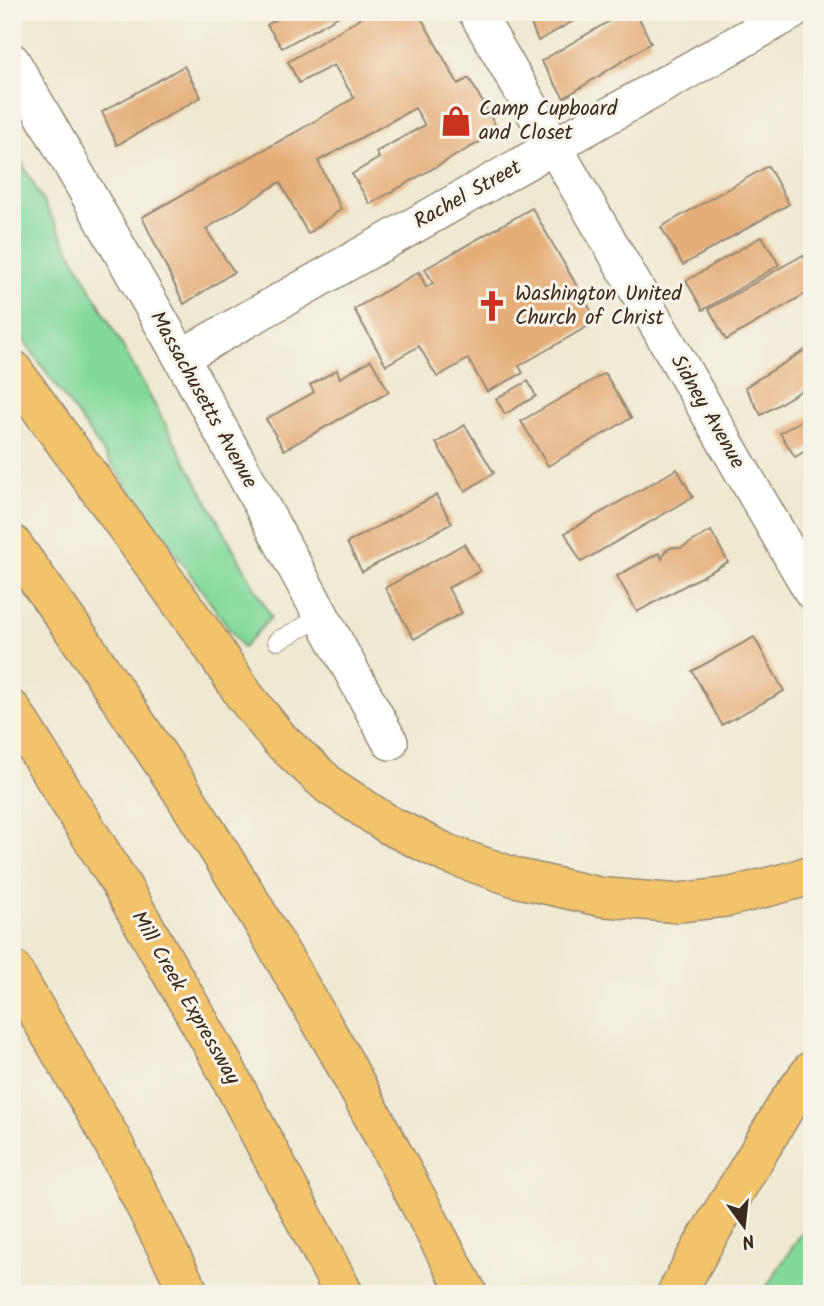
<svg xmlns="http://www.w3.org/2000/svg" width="824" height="1306" viewBox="0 0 824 1306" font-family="Kalam,sans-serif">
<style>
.green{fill:#83d99c;stroke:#5f825d;stroke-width:2}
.building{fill:#e5ae79}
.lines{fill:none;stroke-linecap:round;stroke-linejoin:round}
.lane-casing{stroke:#958a78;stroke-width:20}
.street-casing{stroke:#958a78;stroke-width:38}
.primary-casing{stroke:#958a78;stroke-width:41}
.highway-casing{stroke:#958a78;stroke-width:41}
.lane{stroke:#fff;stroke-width:18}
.street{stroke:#fff;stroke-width:35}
.primary{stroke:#f2c36a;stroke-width:38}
.highway{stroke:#f2c36a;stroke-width:38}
.labels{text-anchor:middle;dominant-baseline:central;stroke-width:6;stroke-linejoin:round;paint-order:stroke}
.poi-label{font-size:21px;fill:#3b2a1e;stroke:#f7f3e8;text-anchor:start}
.street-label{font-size:21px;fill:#3b2a1e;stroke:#f7f3e8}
</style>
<rect width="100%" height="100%" fill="#f7f3e8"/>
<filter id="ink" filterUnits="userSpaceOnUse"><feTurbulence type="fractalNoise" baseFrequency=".0143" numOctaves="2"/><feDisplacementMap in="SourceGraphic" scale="14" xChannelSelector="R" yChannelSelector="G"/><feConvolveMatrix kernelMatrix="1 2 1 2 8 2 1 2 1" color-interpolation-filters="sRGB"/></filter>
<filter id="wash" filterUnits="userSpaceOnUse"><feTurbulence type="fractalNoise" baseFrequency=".00686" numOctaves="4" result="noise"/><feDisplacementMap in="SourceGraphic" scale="28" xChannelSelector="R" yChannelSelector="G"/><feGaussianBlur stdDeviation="1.57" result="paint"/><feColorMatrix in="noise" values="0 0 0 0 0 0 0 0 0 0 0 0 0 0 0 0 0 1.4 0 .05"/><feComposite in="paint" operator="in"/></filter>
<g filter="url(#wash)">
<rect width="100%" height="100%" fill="#efe9d1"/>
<!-- green -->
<g class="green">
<polygon points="12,145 271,617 243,648 12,324"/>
<polygon points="812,1217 812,1283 788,1294 762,1294"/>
</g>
<g id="blocks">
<!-- building -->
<g class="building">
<polygon points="289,12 346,12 282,48 267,25"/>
<polygon points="370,12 418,12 458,84 469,78 499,131 370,204 352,174 379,158 376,152 425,125 415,108 318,161 341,209 308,234 280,182 206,229 234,272 184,304 142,217 296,132 354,98 334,65 299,83 288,62"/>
<polygon points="526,12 589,12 538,41"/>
<polygon points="625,12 636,12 651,43 564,98 541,61"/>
<polygon points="184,66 201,97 117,145 102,112"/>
<polygon points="768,166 789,204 683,265 661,227"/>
<polygon points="532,208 597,321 519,366 523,373 487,392 468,359 437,377 419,346 386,365 354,309 419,272 426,287 433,283 425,269"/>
<polygon points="762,236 779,265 703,310 686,281"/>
<polygon points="803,255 812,270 812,290 726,340 709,309"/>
<polygon points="812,346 812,384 761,415 745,387"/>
<polygon points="371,360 389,392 284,450 266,419 314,392 310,385 337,370 340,378"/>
<polygon points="605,373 631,418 548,466 521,421"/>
<polygon points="528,381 536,396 505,414 496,399"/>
<polygon points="812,414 812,447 795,457 780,433"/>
<polygon points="465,425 494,473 465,491 436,443"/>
<polygon points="677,469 693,497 581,562 565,533"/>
<polygon points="436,495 452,523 362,572 347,543"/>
<polygon points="711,531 728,562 637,612 617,576 659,553 662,559 665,551 673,547 681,548"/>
<polygon points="464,544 480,571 448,588 462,613 414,639 385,588"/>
<polygon points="754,637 784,691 722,725 692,671"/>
</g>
</g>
</g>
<g filter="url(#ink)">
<use href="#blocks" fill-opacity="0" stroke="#958a78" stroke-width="2"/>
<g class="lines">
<defs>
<polyline id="lane" points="277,641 322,617"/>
<g id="street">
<polyline points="476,12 812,592"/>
<polyline points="12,61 181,357 390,742"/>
<polyline points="181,357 792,12"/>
</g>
<polyline id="primary" points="676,1294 704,1243 789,1101 812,1070"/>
<g id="highway">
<polyline points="12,369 208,640 244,695 280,740 330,786 389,825 448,854 517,878 601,897 674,903 729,897 795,880 812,874"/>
<polyline points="12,544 85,646 181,790 249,899 338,1051 468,1294"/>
<polyline points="12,710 120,883 220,1058 344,1294"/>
<polyline points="12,969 110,1137 190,1294"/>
</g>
</defs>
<!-- lane casing -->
<use href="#lane" class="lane-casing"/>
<!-- street casing -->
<use href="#street" class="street-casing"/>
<!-- primary casing -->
<use href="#primary" class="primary-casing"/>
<!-- highway casing -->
<use href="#highway" class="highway-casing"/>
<!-- lane -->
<use href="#lane" class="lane"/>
<!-- street -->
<use href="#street" class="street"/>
<!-- primary -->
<use href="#primary" class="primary"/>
<!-- highway -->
<use href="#highway" class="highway"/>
</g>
</g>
<!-- icons -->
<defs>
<symbol id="shop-bare" viewBox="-9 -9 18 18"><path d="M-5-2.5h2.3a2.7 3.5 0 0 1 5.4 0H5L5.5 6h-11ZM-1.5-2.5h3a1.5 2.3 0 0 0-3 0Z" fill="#c8321e" stroke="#f7f3e8" stroke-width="2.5" paint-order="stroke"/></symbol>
<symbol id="church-bare" viewBox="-9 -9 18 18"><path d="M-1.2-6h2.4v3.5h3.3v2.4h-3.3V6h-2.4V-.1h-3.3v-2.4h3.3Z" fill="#c8321e" stroke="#f7f3e8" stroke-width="2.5" paint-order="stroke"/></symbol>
</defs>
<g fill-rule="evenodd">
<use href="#shop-bare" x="434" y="99" width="44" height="44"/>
<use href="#church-bare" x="470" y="284" width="44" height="44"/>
</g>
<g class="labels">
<!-- poi labels -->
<g class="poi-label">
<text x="479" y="109">Camp Cupboard<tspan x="479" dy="24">and Closet</tspan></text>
<text x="515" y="294">Washington United<tspan x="515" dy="24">Church of Christ</tspan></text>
</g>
<!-- street labels -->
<g class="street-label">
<text transform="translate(468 195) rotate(-29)">Rachel Street</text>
<text transform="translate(203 400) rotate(61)">Massachusetts Avenue</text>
<text transform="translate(707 412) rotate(60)">Sidney Avenue</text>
<text transform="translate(185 998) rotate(60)">Mill Creek Expressway</text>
</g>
</g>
<!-- margin -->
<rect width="824" height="1306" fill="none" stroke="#f7f3e8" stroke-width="42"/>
<!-- north arrow -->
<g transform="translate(744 1226) rotate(165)" stroke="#f7f3e8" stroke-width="5" paint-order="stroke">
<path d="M0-5L12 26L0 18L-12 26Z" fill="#3b2a1e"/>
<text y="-10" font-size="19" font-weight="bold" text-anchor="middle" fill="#3b2a1e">N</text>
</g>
</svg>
